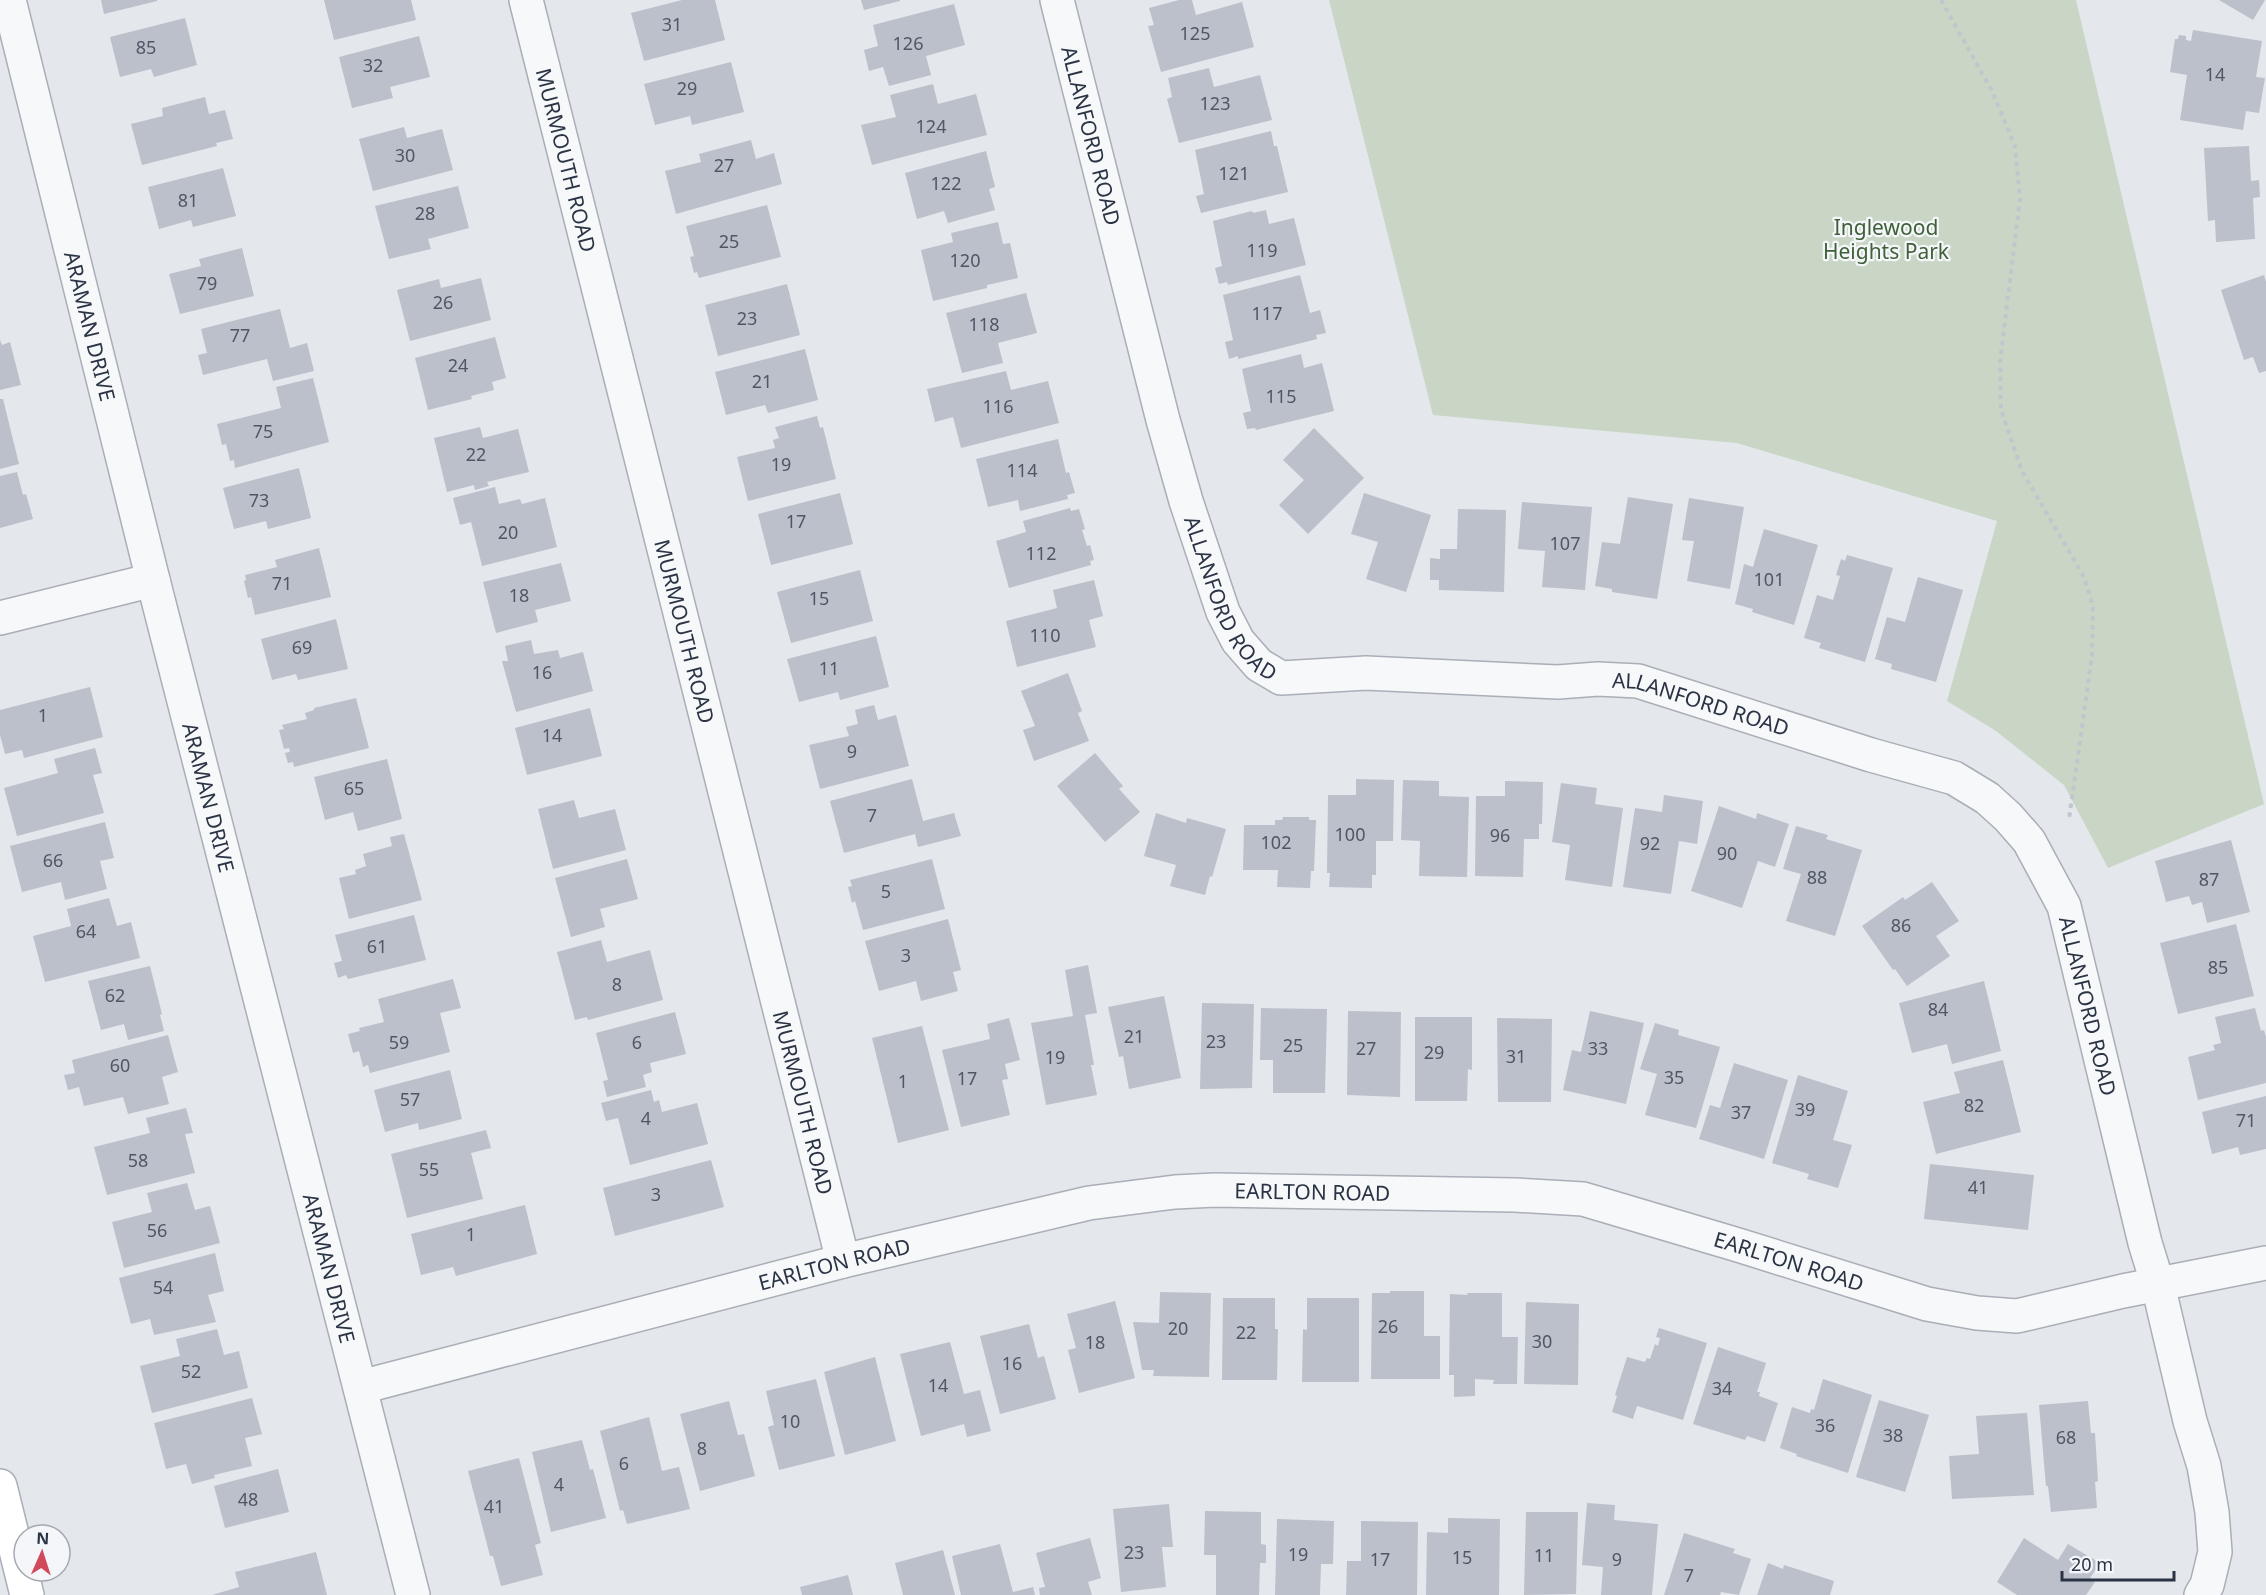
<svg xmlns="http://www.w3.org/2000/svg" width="2266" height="1595" viewBox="0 0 2266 1595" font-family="'Noto Sans',sans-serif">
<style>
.green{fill:#c9d6c5}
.building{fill:#bbc0ca}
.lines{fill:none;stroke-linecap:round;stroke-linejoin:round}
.street-casing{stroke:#a9aeb7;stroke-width:36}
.secondary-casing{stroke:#a9aeb7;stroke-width:36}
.path{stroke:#c2c5cb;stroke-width:4;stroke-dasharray:4.5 4.5;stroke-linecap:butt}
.street{stroke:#f7f8fa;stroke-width:33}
.secondary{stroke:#fff;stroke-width:33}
.labels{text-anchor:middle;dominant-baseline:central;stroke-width:4.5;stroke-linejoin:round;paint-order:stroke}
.number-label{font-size:18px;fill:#4f5766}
.street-label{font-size:21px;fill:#2b3445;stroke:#f4f6f9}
.park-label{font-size:21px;fill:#3f6138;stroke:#f4f6f9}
</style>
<rect width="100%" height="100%" fill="#e4e7ec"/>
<!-- green -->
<polygon class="green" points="1329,0 2076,0 2264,804 2108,868 2064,785 1996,731 1947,701 1997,521 1737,443 1433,415"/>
<!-- building -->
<g class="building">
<polygon points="101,0 157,0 157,1 104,14"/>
<polygon points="324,0 411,0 416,20 334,40"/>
<polygon points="682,0 715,0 725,40 644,61 631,13"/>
<polygon points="861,0 900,0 900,1 864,10"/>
<polygon points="1179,0 1192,0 1196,15 1242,2 1254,47 1161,72 1148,26 1154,25 1149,8"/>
<polygon points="2219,0 2265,0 2253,20"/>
<polygon points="954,4 965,45 926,56 931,75 889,86 883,67 869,71 864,50 878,46 873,25"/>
<polygon points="185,18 197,65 154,77 151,69 120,77 110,37"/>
<polygon points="2193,30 2262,41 2256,77 2265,78 2259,113 2246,111 2243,130 2180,120 2187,75 2170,72 2175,39 2178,39 2179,35 2186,36 2186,40 2191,41"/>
<polygon points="419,36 430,77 390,87 393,98 352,108 339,57"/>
<polygon points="731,62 744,112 692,125 690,116 655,125 644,84"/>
<polygon points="1209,68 1214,87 1260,75 1272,120 1179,143 1167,99 1172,97 1168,78"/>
<polygon points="933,84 938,104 976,94 987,135 872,165 861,125 896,117 890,95"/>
<polygon points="205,97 209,114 225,110 233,139 216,143 217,146 142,165 131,124 163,116 162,108"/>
<polygon points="404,127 407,138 442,129 453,170 373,191 359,139"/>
<polygon points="1271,131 1274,146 1277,146 1288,192 1201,213 1196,196 1204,194 1195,150"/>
<polygon points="751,140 756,159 774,153 782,184 676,214 665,171 701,162 699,154"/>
<polygon points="2249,146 2251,181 2259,180 2260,197 2253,198 2255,239 2216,242 2215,220 2208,221 2204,148"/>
<polygon points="986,151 995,187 989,189 995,210 948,223 944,211 917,219 905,173"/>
<polygon points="223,168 236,216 193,227 191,220 159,229 148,187"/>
<polygon points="458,186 469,228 428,239 431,249 389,259 375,206"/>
<polygon points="767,205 781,257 699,278 697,272 694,273 690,257 694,256 686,226"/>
<polygon points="1266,210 1269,224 1294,218 1306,265 1228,285 1227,282 1219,284 1215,268 1222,266 1213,221 1252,211 1253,213"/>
<polygon points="998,222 1003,244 1010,243 1018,278 987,285 987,288 933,301 921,250 953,242 951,233"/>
<polygon points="242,248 254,296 180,314 169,274 201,266 199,259"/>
<polygon points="1300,275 1310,313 1320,310 1326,333 1316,335 1317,339 1238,359 1238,356 1229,359 1225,342 1233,340 1223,295"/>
<polygon points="2264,275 2266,282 2266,371 2259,373 2253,357 2244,360 2221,290"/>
<polygon points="481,278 491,320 410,341 397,290 439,279 441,288"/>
<polygon points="787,284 800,335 718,356 705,305"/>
<polygon points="1026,293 1037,333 998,343 1003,363 962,373 946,313"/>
<polygon points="280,309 290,348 307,343 314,371 273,381 267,359 203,375 198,355 207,353 201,329"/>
<polygon points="495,337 506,378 492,382 494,390 471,396 472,399 428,410 415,358"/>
<polygon points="0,340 2,345 10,342 21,385 0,390"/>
<polygon points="805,349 818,400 768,413 765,405 726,415 715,372"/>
<polygon points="1301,354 1304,368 1322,363 1334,411 1256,430 1255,428 1247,429 1243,413 1251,411 1242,369"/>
<polygon points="1006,371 1011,390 1048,381 1059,423 961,448 953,417 935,422 927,389"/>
<polygon points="313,378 329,442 235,468 234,460 230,461 226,444 222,445 217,424 281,408 276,387"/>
<polygon points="0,399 3,399 19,464 0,469"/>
<polygon points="817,416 820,428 823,427 836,479 748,501 737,457 775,448 773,440 779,438 775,427"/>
<polygon points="480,427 483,438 518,429 529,472 487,482 489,486 475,490 474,485 447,492 434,438"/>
<polygon points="1314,428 1364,478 1308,534 1279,505 1304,480 1283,460"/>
<polygon points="1058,439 1066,473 1069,472 1075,493 1067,495 1068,499 1020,511 1018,500 988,507 976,459"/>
<polygon points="299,468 311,518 268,529 266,521 234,529 223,488"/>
<polygon points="17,472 23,495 26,494 33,519 0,528 0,476"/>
<polygon points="495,487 499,504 520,499 522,504 545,498 557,547 482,566 471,522 460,525 453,498"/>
<polygon points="840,493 853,544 771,565 758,514"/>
<polygon points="1364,493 1431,515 1406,592 1366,579 1378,542 1351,534"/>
<polygon points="1628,497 1673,504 1657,599 1612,592 1612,589 1595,586 1602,542 1620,544"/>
<polygon points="1689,498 1744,507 1730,589 1687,581 1694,541 1682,540"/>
<polygon points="1522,502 1592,507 1585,590 1542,587 1545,551 1518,549"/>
<polygon points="1070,508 1071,511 1079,509 1085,529 1082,530 1087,546 1090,545 1094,560 1090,561 1091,565 1009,588 996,541 1026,532 1023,521"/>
<polygon points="1458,509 1506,510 1504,592 1439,590 1439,580 1430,580 1430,558 1440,559 1440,549 1457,549"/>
<polygon points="1764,529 1818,545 1794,625 1752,612 1753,609 1735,604 1744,564 1753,567"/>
<polygon points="319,548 331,597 255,615 251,597 248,598 244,581 246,580 245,575 277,567 275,560"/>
<polygon points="1847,555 1893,568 1865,662 1819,648 1821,643 1804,638 1817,595 1833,600 1840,576 1836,575 1841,559 1845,561"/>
<polygon points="561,563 571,601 535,610 538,622 496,633 483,582"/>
<polygon points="860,570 873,621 791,643 777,592"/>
<polygon points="1918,577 1963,590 1936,682 1891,669 1892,664 1875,659 1887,617 1905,622"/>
<polygon points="1094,580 1103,616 1089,620 1096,647 1017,667 1006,621 1057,608 1053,590"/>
<polygon points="336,619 348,669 298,680 296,674 272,680 261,639"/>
<polygon points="876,636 889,687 840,700 838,692 799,702 787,659"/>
<polygon points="531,640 534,654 558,650 560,658 583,652 593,691 516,712 502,661 508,661 505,646"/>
<polygon points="1068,673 1082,711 1078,713 1089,741 1034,761 1023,730 1035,726 1021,691"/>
<polygon points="90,687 103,737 24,758 22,750 5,754 0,735 0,710"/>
<polygon points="356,698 369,748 294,767 293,762 288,763 285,753 290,752 289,748 284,749 279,730 284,729 282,725 307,719 305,713 314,710 314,708"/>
<polygon points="874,705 878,720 896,715 909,766 820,789 809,745 849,736 846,727 858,724 855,710"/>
<polygon points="590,708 602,756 527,775 515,728"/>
<polygon points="95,748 102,773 93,775 104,813 17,836 4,788 58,773 54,759"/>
<polygon points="1095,753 1123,786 1119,789 1140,812 1105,842 1057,786"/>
<polygon points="387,759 402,819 358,831 353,812 325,820 314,777"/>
<polygon points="912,779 923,821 954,813 961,836 918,847 915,834 844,853 830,801"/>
<polygon points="1356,779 1394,780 1393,841 1376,841 1376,875 1372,875 1372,888 1329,887 1330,873 1327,873 1328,795 1356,795"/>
<polygon points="1403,780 1439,781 1439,796 1469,797 1467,877 1419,876 1420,841 1401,840"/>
<polygon points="1505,781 1543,782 1542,824 1539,824 1539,839 1524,839 1523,877 1475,876 1476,796 1505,796"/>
<polygon points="1561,783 1597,788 1595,804 1623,808 1612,887 1565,880 1570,845 1552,842"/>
<polygon points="1664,795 1703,801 1697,844 1679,841 1671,894 1623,887 1635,808 1662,812"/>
<polygon points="574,800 579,818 615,809 626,850 553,869 538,809"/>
<polygon points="1719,806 1756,819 1757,813 1789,824 1775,867 1758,861 1742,908 1691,891"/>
<polygon points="1156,813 1186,823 1187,818 1226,829 1212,877 1210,876 1205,895 1170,886 1176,865 1144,856"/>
<polygon points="1283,817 1309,817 1309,820 1316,820 1314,871 1311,871 1310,888 1277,887 1278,870 1243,870 1244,825 1275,825 1275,820 1282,820"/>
<polygon points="105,822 114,858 100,861 107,889 65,900 61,882 22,892 10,846"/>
<polygon points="1796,826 1828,835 1826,839 1862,850 1835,936 1786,921 1801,874 1783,869"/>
<polygon points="404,834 422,900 349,919 339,878 356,874 355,870 366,866 363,854 392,846 390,837"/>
<polygon points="2231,840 2250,912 2207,923 2202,902 2192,905 2189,896 2166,902 2155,861"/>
<polygon points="627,859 638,899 600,909 605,927 571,937 555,878"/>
<polygon points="932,859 945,909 863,930 855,901 852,903 848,887 852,886 850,880"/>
<polygon points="1932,882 1959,921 1936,936 1950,956 1907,986 1895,969 1893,970 1862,926 1903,897 1905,900"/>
<polygon points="109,898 117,926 131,922 140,958 45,982 33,936 71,926 67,909"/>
<polygon points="414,915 426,960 348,979 346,975 338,978 334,963 342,961 335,935"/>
<polygon points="948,919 961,970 953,972 958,991 921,1001 916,981 879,991 865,941"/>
<polygon points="2236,924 2254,996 2178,1014 2160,943"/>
<polygon points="601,940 607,962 650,950 663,1000 588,1020 587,1017 575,1020 557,952"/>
<polygon points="1088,965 1097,1013 1085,1015 1094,1065 1091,1065 1097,1095 1046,1105 1031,1023 1073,1016 1065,970"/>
<polygon points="150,966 162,1014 160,1015 164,1031 128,1040 124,1024 101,1030 88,981"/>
<polygon points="453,979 461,1008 440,1013 450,1052 370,1073 368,1065 363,1067 359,1051 353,1053 348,1034 360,1031 359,1028 384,1022 378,999"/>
<polygon points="1984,981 2001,1051 1952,1064 1947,1044 1912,1053 1899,1003"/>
<polygon points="1164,996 1181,1078 1129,1089 1123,1056 1119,1057 1108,1007"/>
<polygon points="1202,1003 1254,1004 1252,1088 1200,1089"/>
<polygon points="1261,1008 1327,1009 1325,1093 1273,1093 1273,1060 1260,1060"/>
<polygon points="2255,1008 2261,1031 2264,1030 2266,1037 2266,1083 2198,1100 2188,1057 2215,1050 2213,1045 2221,1043 2215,1017"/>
<polygon points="1348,1011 1401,1012 1400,1097 1347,1095"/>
<polygon points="1590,1011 1644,1023 1626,1104 1563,1090 1572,1050 1581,1052"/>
<polygon points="675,1012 686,1054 650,1063 652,1072 643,1075 646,1087 607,1097 603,1081 608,1080 596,1033"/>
<polygon points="1415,1017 1472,1017 1472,1070 1468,1069 1467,1101 1415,1101"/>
<polygon points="1009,1018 1020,1060 1005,1064 1008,1079 1002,1080 1010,1115 961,1127 942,1050 990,1039 987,1024"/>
<polygon points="1497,1018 1552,1019 1551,1102 1498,1102"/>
<polygon points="1655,1023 1679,1030 1678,1035 1720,1047 1696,1128 1645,1115 1657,1074 1640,1069"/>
<polygon points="922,1026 949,1130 898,1143 872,1038"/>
<polygon points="168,1035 178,1072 162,1077 169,1104 128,1114 123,1097 84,1106 79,1087 68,1090 64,1075 75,1073 72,1060"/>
<polygon points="2003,1060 2021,1132 1936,1154 1923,1102 1960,1093 1954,1072"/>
<polygon points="1734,1063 1788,1080 1764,1159 1699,1139 1710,1105 1720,1108"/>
<polygon points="450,1070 462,1119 419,1130 418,1123 385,1132 374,1090"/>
<polygon points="1798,1075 1848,1091 1833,1140 1852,1145 1838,1188 1807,1179 1809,1174 1772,1163"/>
<polygon points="651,1090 654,1102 659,1100 662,1112 697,1103 708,1144 630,1165 618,1118 606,1121 601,1103"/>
<polygon points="2266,1096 2266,1149 2240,1155 2238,1147 2212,1154 2202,1112"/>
<polygon points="186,1108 193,1133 185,1134 195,1173 107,1195 94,1147 150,1133 146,1118"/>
<polygon points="486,1130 491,1148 471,1153 483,1199 407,1218 391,1154"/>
<polygon points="711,1160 724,1207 615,1236 603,1188"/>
<polygon points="1930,1164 2034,1175 2028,1230 1924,1219"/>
<polygon points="187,1183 195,1210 210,1206 220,1243 124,1268 112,1222 152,1212 147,1193"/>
<polygon points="525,1205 537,1254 456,1276 453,1267 421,1275 411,1234"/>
<polygon points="215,1253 224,1291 208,1295 216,1322 154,1335 150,1319 131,1324 119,1278"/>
<polygon points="1390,1291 1424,1291 1424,1336 1440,1336 1440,1379 1371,1379 1372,1293 1390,1293"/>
<polygon points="1160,1292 1211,1293 1209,1377 1153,1376 1154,1370 1142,1370 1133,1322 1159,1323"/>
<polygon points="1467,1293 1502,1293 1502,1337 1518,1337 1517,1384 1493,1384 1494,1380 1475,1379 1475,1396 1454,1397 1454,1375 1449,1375 1450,1294 1468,1295"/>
<polygon points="1223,1298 1275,1298 1275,1329 1278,1329 1277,1380 1222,1380"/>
<polygon points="1307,1298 1359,1298 1359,1382 1302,1382 1303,1329 1307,1330"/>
<polygon points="1115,1301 1135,1378 1079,1393 1068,1350 1076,1348 1067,1314"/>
<polygon points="1526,1302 1579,1304 1578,1385 1524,1384"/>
<polygon points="1029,1324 1038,1358 1044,1356 1056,1399 1000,1414 980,1336"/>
<polygon points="1659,1328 1707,1343 1683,1420 1637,1406 1633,1419 1612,1412 1617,1396 1615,1395 1627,1357 1645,1362 1647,1358 1650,1359 1655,1344 1658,1346 1660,1338 1656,1337"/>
<polygon points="217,1329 224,1355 239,1351 248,1388 152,1413 140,1366 180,1356 176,1339"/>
<polygon points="950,1342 964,1394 980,1390 991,1431 967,1437 964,1424 921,1436 900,1354"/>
<polygon points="1718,1347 1766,1363 1757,1392 1760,1392 1759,1396 1778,1403 1765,1442 1747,1436 1745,1440 1693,1424"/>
<polygon points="875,1357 896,1441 845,1455 824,1372"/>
<polygon points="816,1379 835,1456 779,1470 768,1427 774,1425 766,1391"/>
<polygon points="1823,1379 1872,1395 1848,1473 1796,1456 1797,1454 1780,1448 1792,1407 1810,1413 1811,1409 1814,1410"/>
<polygon points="252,1398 262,1434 245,1438 252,1466 214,1475 215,1478 192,1484 186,1464 166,1469 154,1423"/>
<polygon points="1879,1400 1929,1415 1905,1492 1856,1477"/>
<polygon points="729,1401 738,1435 744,1434 755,1476 700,1491 680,1414"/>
<polygon points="2088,1401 2091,1433 2095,1433 2098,1481 2095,1482 2097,1508 2051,1512 2048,1486 2046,1486 2039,1405"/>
<polygon points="2027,1413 2034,1495 1952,1499 1949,1456 1979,1454 1976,1416"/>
<polygon points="649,1417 662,1471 679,1467 690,1509 627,1524 623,1510 620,1511 600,1431"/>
<polygon points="582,1440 590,1470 593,1469 606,1518 551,1532 532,1452"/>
<polygon points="519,1458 541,1543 535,1545 543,1575 501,1586 493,1556 490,1556 468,1471"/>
<polygon points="278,1469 289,1512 225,1528 214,1486"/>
<polygon points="1587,1503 1615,1505 1614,1520 1658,1524 1652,1595 1601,1595 1603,1567 1582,1565"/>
<polygon points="1169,1504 1173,1547 1162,1547 1166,1587 1121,1592 1113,1509"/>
<polygon points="1205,1511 1261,1512 1261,1544 1266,1545 1266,1563 1260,1563 1259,1595 1216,1595 1216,1555 1204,1555"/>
<polygon points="1526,1512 1578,1512 1576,1594 1524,1595"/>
<polygon points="1448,1518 1500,1519 1499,1595 1426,1595 1427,1532 1448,1533"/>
<polygon points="1277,1519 1334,1521 1333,1564 1321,1564 1320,1595 1275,1595"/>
<polygon points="1361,1521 1418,1522 1417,1595 1346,1595 1347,1561 1361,1561"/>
<polygon points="1684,1533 1735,1549 1733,1553 1751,1559 1739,1595 1721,1592 1720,1595 1664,1595"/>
<polygon points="1090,1538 1101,1578 1088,1582 1092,1595 1040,1595 1039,1588 1045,1587 1036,1553"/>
<polygon points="2024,1538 2058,1560 2068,1544 2100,1563 2090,1578 2095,1582 2086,1595 2017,1595 1997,1582"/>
<polygon points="1000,1544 1013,1592 1033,1587 1035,1595 961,1595 952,1556"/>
<polygon points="943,1550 955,1595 903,1595 895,1563"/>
<polygon points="316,1552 327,1595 212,1595 239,1587 235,1572"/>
<polygon points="1768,1563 1783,1569 1784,1565 1834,1581 1830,1595 1757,1595"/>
<polygon points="848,1575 853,1595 802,1595 800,1587"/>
</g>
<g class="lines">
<defs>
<g id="street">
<path id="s1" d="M9,0L153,580L413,1595"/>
<path id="s2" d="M526,0L843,1261"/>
<path id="s3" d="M1057,0L1163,420L1186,501L1223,612L1238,641L1259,665L1281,678L1366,673L1558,682L1598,679L1638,681L1871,755L1954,778L1987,798L2008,817L2029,841L2064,906L2145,1243L2158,1285L2190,1421L2204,1466L2212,1512L2215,1552L2207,1585L2201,1595"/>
<polyline points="0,618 153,580"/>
<path id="s4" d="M361,1387L843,1261L1089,1203L1175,1192L1215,1190L1515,1195L1583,1199L1738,1245L1927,1304L1977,1313L2017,1316L2123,1291L2266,1263"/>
</g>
<polyline id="secondary" points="0,1486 27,1595"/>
</defs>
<!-- street casing -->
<use href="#street" class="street-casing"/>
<!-- secondary casing -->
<use href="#secondary" class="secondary-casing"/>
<!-- path -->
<polyline class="path" points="1941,0 1992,91 2015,146 2020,199 2000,362 2001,410 2022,471 2084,577 2093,606 2092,656 2069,819"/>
<!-- street -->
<use href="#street" class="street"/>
<!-- secondary -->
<use href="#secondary" class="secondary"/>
</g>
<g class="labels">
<!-- number labels -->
<g class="number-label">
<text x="672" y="24">31</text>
<text x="1195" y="33">125</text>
<text x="908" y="43">126</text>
<text x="146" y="47">85</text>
<text x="373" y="65">32</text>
<text x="2215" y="74">14</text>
<text x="687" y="88">29</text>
<text x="1215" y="103">123</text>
<text x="931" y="126">124</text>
<text x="405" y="155">30</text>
<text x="724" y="165">27</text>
<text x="1234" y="173">121</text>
<text x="946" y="183">122</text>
<text x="188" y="200">81</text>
<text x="425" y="213">28</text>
<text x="729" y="241">25</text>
<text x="1262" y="250">119</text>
<text x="965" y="260">120</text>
<text x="207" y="283">79</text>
<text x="443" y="302">26</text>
<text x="1267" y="313">117</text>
<text x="747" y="318">23</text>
<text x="984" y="324">118</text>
<text x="240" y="335">77</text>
<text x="458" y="365">24</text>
<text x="762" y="381">21</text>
<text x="1281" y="396">115</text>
<text x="998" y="406">116</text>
<text x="263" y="431">75</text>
<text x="476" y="454">22</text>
<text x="781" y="464">19</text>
<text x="1022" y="470">114</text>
<text x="259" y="500">73</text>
<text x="796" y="521">17</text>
<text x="508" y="532">20</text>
<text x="1565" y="543">107</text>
<text x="1041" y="553">112</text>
<text x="1769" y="579">101</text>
<text x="282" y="583">71</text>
<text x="519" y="595">18</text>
<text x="819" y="598">15</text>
<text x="1045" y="635">110</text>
<text x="302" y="647">69</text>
<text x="829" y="668">11</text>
<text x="542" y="672">16</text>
<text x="43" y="715">1</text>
<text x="552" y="735">14</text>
<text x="852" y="751">9</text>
<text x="354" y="788">65</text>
<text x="872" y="815">7</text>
<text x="1350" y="834">100</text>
<text x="1500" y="835">96</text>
<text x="1276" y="842">102</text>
<text x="1650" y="843">92</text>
<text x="1727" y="853">90</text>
<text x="53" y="860">66</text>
<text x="1817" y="877">88</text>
<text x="2209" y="879">87</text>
<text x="886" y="891">5</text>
<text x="1901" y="925">86</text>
<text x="86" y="931">64</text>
<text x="377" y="946">61</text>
<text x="906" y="955">3</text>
<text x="2218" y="967">85</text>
<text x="617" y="984">8</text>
<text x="115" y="995">62</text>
<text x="1938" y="1009">84</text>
<text x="1134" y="1036">21</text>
<text x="1216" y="1041">23</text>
<text x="399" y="1042">59</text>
<text x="637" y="1042">6</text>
<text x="1293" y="1045">25</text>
<text x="1366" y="1048">27</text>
<text x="1598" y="1048">33</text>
<text x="1434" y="1052">29</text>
<text x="1516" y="1056">31</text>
<text x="1055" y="1057">19</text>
<text x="120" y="1065">60</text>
<text x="1674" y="1077">35</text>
<text x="967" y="1078">17</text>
<text x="903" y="1081">1</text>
<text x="410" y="1099">57</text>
<text x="1974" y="1105">82</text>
<text x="1805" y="1109">39</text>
<text x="1741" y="1112">37</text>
<text x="646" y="1118">4</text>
<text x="2246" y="1120">71</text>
<text x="138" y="1160">58</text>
<text x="429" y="1169">55</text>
<text x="1978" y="1187">41</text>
<text x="656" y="1194">3</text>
<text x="157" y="1230">56</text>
<text x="471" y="1234">1</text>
<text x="163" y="1287">54</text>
<text x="1388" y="1326">26</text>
<text x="1178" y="1328">20</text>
<text x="1246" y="1332">22</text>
<text x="1542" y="1341">30</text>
<text x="1095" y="1342">18</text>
<text x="1012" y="1363">16</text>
<text x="191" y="1371">52</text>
<text x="938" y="1385">14</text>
<text x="1722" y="1388">34</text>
<text x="790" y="1421">10</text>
<text x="1825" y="1425">36</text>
<text x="1893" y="1435">38</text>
<text x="2066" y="1437">68</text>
<text x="702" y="1448">8</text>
<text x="624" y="1463">6</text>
<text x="559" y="1484">4</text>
<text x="248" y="1499">48</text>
<text x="494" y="1506">41</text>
<text x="1134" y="1552">23</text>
<text x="1298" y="1554">19</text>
<text x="1544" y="1555">11</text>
<text x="1462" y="1557">15</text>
<text x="1380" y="1559">17</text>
<text x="1617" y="1559">9</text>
<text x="1689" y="1575">7</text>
</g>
<!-- street labels -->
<g class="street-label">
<text stroke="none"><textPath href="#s3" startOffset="140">ALLANFORD ROAD</textPath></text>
<text stroke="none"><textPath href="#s2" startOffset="165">MURMOUTH ROAD</textPath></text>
<text stroke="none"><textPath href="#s1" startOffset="336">ARAMAN DRIVE</textPath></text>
<text stroke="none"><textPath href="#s3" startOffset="626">ALLANFORD ROAD</textPath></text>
<text stroke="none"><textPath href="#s2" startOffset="651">MURMOUTH ROAD</textPath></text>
<text stroke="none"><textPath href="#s3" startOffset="1148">ALLANFORD ROAD</textPath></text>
<text stroke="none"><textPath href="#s1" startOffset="822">ARAMAN DRIVE</textPath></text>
<text stroke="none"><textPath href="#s3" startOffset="1688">ALLANFORD ROAD</textPath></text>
<text stroke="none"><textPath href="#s2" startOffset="1137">MURMOUTH ROAD</textPath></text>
<text stroke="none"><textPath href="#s4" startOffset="975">EARLTON ROAD</textPath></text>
<text stroke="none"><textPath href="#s4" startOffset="1461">EARLTON ROAD</textPath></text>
<text stroke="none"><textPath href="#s4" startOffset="489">EARLTON ROAD</textPath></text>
<text stroke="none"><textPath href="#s1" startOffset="1308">ARAMAN DRIVE</textPath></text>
</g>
<!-- park labels -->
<g class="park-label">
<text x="1886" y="227">Inglewood<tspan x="1886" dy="24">Heights Park</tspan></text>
</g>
</g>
<!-- north arrow -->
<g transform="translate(42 1553) rotate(3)"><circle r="28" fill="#f4f6f9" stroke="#a4a8b1" stroke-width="1.5"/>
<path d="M0-4.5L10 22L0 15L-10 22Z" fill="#d1495b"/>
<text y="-9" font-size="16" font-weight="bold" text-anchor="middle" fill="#2b3445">N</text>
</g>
<!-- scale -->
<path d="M2062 1571v9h112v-9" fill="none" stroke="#2b3445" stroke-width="3"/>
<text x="2071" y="1571" font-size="18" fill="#2b3445" stroke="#f4f6f9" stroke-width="4.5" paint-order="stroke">20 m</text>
</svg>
